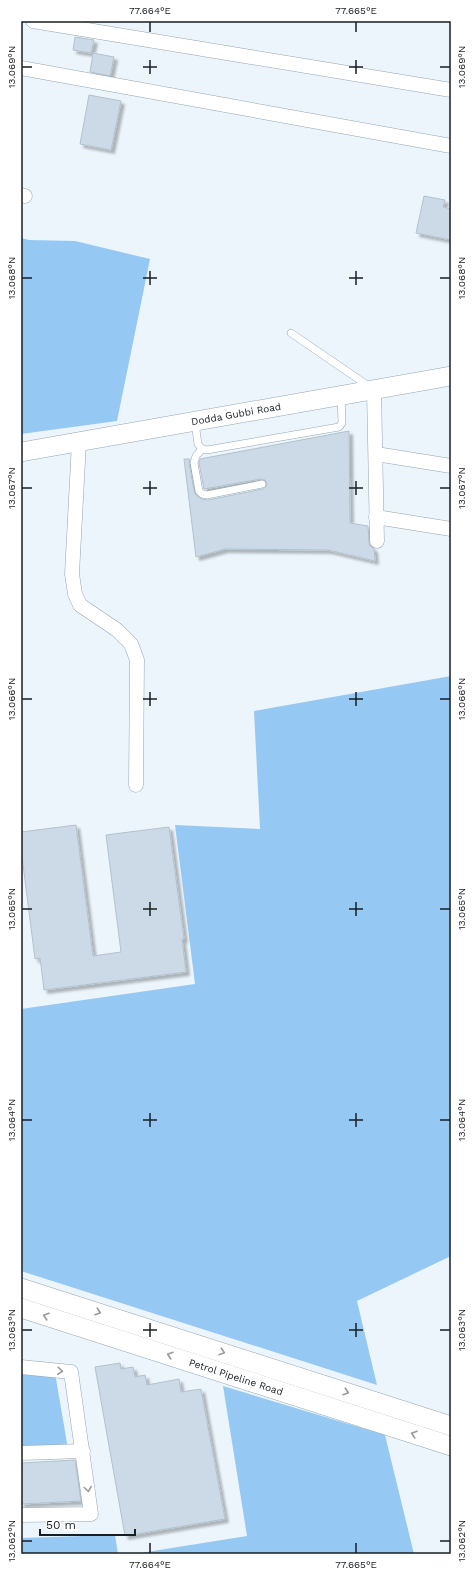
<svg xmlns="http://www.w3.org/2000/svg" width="472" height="1575" viewBox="0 0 472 1575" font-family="'Work Sans',sans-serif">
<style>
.green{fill:#95c9f4}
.building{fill:#cbdae6;stroke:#b3c1cd;filter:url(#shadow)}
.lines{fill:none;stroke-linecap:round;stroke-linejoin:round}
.lane-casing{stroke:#96a4b0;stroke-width:8}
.street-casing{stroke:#96a4b0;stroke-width:15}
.secondary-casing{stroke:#96a4b0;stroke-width:20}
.lane{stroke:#fff;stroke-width:7}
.street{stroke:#fff;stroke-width:14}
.secondary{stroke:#fff;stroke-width:19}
.oneway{stroke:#979a9c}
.ticks{fill:none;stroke:#181e22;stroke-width:1.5}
.labels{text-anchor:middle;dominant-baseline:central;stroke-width:3.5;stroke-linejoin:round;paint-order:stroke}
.street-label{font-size:10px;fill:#181e22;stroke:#fff}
.neatline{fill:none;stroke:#181e22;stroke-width:1.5}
.ticks-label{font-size:10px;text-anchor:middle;fill:#181e22}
</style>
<defs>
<filter id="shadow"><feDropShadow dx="3.5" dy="3.5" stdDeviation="1" flood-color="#0004"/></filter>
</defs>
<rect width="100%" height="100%" fill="#ecf5fc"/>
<!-- green -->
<g class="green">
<polygon points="21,238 29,240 75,241 150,259 117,421 21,434"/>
<polygon points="451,676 451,1256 357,1301 377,1385 21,1271 21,1009 195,984 175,825 260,829 254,711"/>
<polygon points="55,1373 68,1449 21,1450 21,1374"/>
<polygon points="223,1386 385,1435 414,1554 134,1554 247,1536"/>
<polygon points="115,1535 118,1554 21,1554 21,1538"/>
</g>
<!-- building -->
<g class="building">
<polygon points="75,37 94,40 91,53 73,50"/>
<polygon points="93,53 114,57 110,76 90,72"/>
<polygon points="89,95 121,101 111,150 80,144"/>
<polygon points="424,196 445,200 443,207 451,209 451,240 416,233"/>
<polygon points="349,431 350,523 368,526 369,542 370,546 374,549 375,561 328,550 225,549 196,557 184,459 190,459 189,464 195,494 201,499 208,500 263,489 266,487 267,483 265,480 261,479 204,489 199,463 200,459"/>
<polygon points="76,825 93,956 121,952 106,835 169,827 184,939 182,939 186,972 44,990 40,958 35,959 21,849 21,832"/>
<polygon points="120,1363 121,1369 133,1367 135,1377 145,1375 147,1385 179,1379 181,1392 201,1389 225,1519 125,1536 95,1367"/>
<polygon points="75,1460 81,1501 21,1504 21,1463"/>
</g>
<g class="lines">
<defs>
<g id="lane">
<polyline points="291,333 370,387"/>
<polyline points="195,423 198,444 202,449 207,450 339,427 342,423 341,396"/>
<polyline points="202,449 196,456 194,463 199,491 202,494 207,495 262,484"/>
</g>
<g id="street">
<polyline points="33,21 451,90"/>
<polyline points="21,68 451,146"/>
<polyline points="21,195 25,196"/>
<polyline points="374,389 377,541"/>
<polyline points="79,442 72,574 75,594 80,605 117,630 131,644 137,660 136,785"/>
<polyline points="376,454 451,466"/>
<polyline points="376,517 451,529"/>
<polyline points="21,1367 71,1372 91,1514 21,1515"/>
<polyline points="21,1453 83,1451"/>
</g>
<g id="secondary">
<polyline points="21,452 451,376"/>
<polyline points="21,1288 451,1426"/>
<polyline points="21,1308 451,1446"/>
</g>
</defs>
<!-- lane casing -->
<use href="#lane" class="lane-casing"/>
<!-- street casing -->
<use href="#street" class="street-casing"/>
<!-- secondary casing -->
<use href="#secondary" class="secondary-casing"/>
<!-- lane -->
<use href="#lane" class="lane"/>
<!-- street -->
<use href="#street" class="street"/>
<!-- secondary -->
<use href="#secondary" class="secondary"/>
</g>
<!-- one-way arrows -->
<defs><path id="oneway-chevron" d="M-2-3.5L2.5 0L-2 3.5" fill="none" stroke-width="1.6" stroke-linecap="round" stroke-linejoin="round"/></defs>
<g class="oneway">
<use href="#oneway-chevron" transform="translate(98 1312) rotate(18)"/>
<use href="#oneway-chevron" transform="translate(46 1316) rotate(-162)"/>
<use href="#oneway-chevron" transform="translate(222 1352) rotate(18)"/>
<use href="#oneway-chevron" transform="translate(170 1355) rotate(-162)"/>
<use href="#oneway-chevron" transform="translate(60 1371) rotate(5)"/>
<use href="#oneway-chevron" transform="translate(346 1392) rotate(18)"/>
<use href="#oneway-chevron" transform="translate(414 1434) rotate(-162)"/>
<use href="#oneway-chevron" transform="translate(88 1489) rotate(82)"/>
</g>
<!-- ticks -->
<path class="ticks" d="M150,22V32M356,22V32M150,60V74M356,60V74M22,67H32M143,67H157M349,67H363M440,67H450M150,271V285M356,271V285M22,278H32M143,278H157M349,278H363M440,278H450M150,481V495M356,481V495M22,488H32M143,488H157M349,488H363M440,488H450M150,692V706M356,692V706M22,699H32M143,699H157M349,699H363M440,699H450M150,902V916M356,902V916M22,909H32M143,909H157M349,909H363M440,909H450M150,1113V1127M356,1113V1127M22,1120H32M143,1120H157M349,1120H363M440,1120H450M150,1323V1337M356,1323V1337M22,1330H32M143,1330H157M349,1330H363M440,1330H450M22,1541H32M440,1541H450M150,1543V1553M356,1543V1553"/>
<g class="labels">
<!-- street labels -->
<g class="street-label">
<text transform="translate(236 414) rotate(-10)">Dodda Gubbi Road</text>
<text transform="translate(236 1377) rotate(18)">Petrol Pipeline Road</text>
</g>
</g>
<!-- border -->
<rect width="472" height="1575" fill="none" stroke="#ffffff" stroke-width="44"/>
<!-- scale -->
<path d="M40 1529v6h95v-6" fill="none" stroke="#181e22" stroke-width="2"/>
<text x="46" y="1529" font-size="12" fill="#181e22" stroke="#ffffff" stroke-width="3" paint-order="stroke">50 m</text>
<rect x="22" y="22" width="428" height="1531" class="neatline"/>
<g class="ticks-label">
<text x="150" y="14">77.664°E</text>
<text x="356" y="14">77.665°E</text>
<text transform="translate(11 67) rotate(-90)" y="4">13.069°N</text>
<text transform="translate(461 67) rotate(-90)" y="4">13.069°N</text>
<text transform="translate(11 278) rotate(-90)" y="4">13.068°N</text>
<text transform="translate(461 278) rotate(-90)" y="4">13.068°N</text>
<text transform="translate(11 488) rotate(-90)" y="4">13.067°N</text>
<text transform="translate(461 488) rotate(-90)" y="4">13.067°N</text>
<text transform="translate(11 699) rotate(-90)" y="4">13.066°N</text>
<text transform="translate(461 699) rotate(-90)" y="4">13.066°N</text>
<text transform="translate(11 909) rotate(-90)" y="4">13.065°N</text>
<text transform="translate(461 909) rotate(-90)" y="4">13.065°N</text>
<text transform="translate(11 1120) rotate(-90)" y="4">13.064°N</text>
<text transform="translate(461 1120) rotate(-90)" y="4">13.064°N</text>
<text transform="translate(11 1330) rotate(-90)" y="4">13.063°N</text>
<text transform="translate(461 1330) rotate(-90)" y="4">13.063°N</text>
<text transform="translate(11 1541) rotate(-90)" y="4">13.062°N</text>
<text transform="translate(461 1541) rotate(-90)" y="4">13.062°N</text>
<text x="150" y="1568">77.664°E</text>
<text x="356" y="1568">77.665°E</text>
</g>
</svg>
